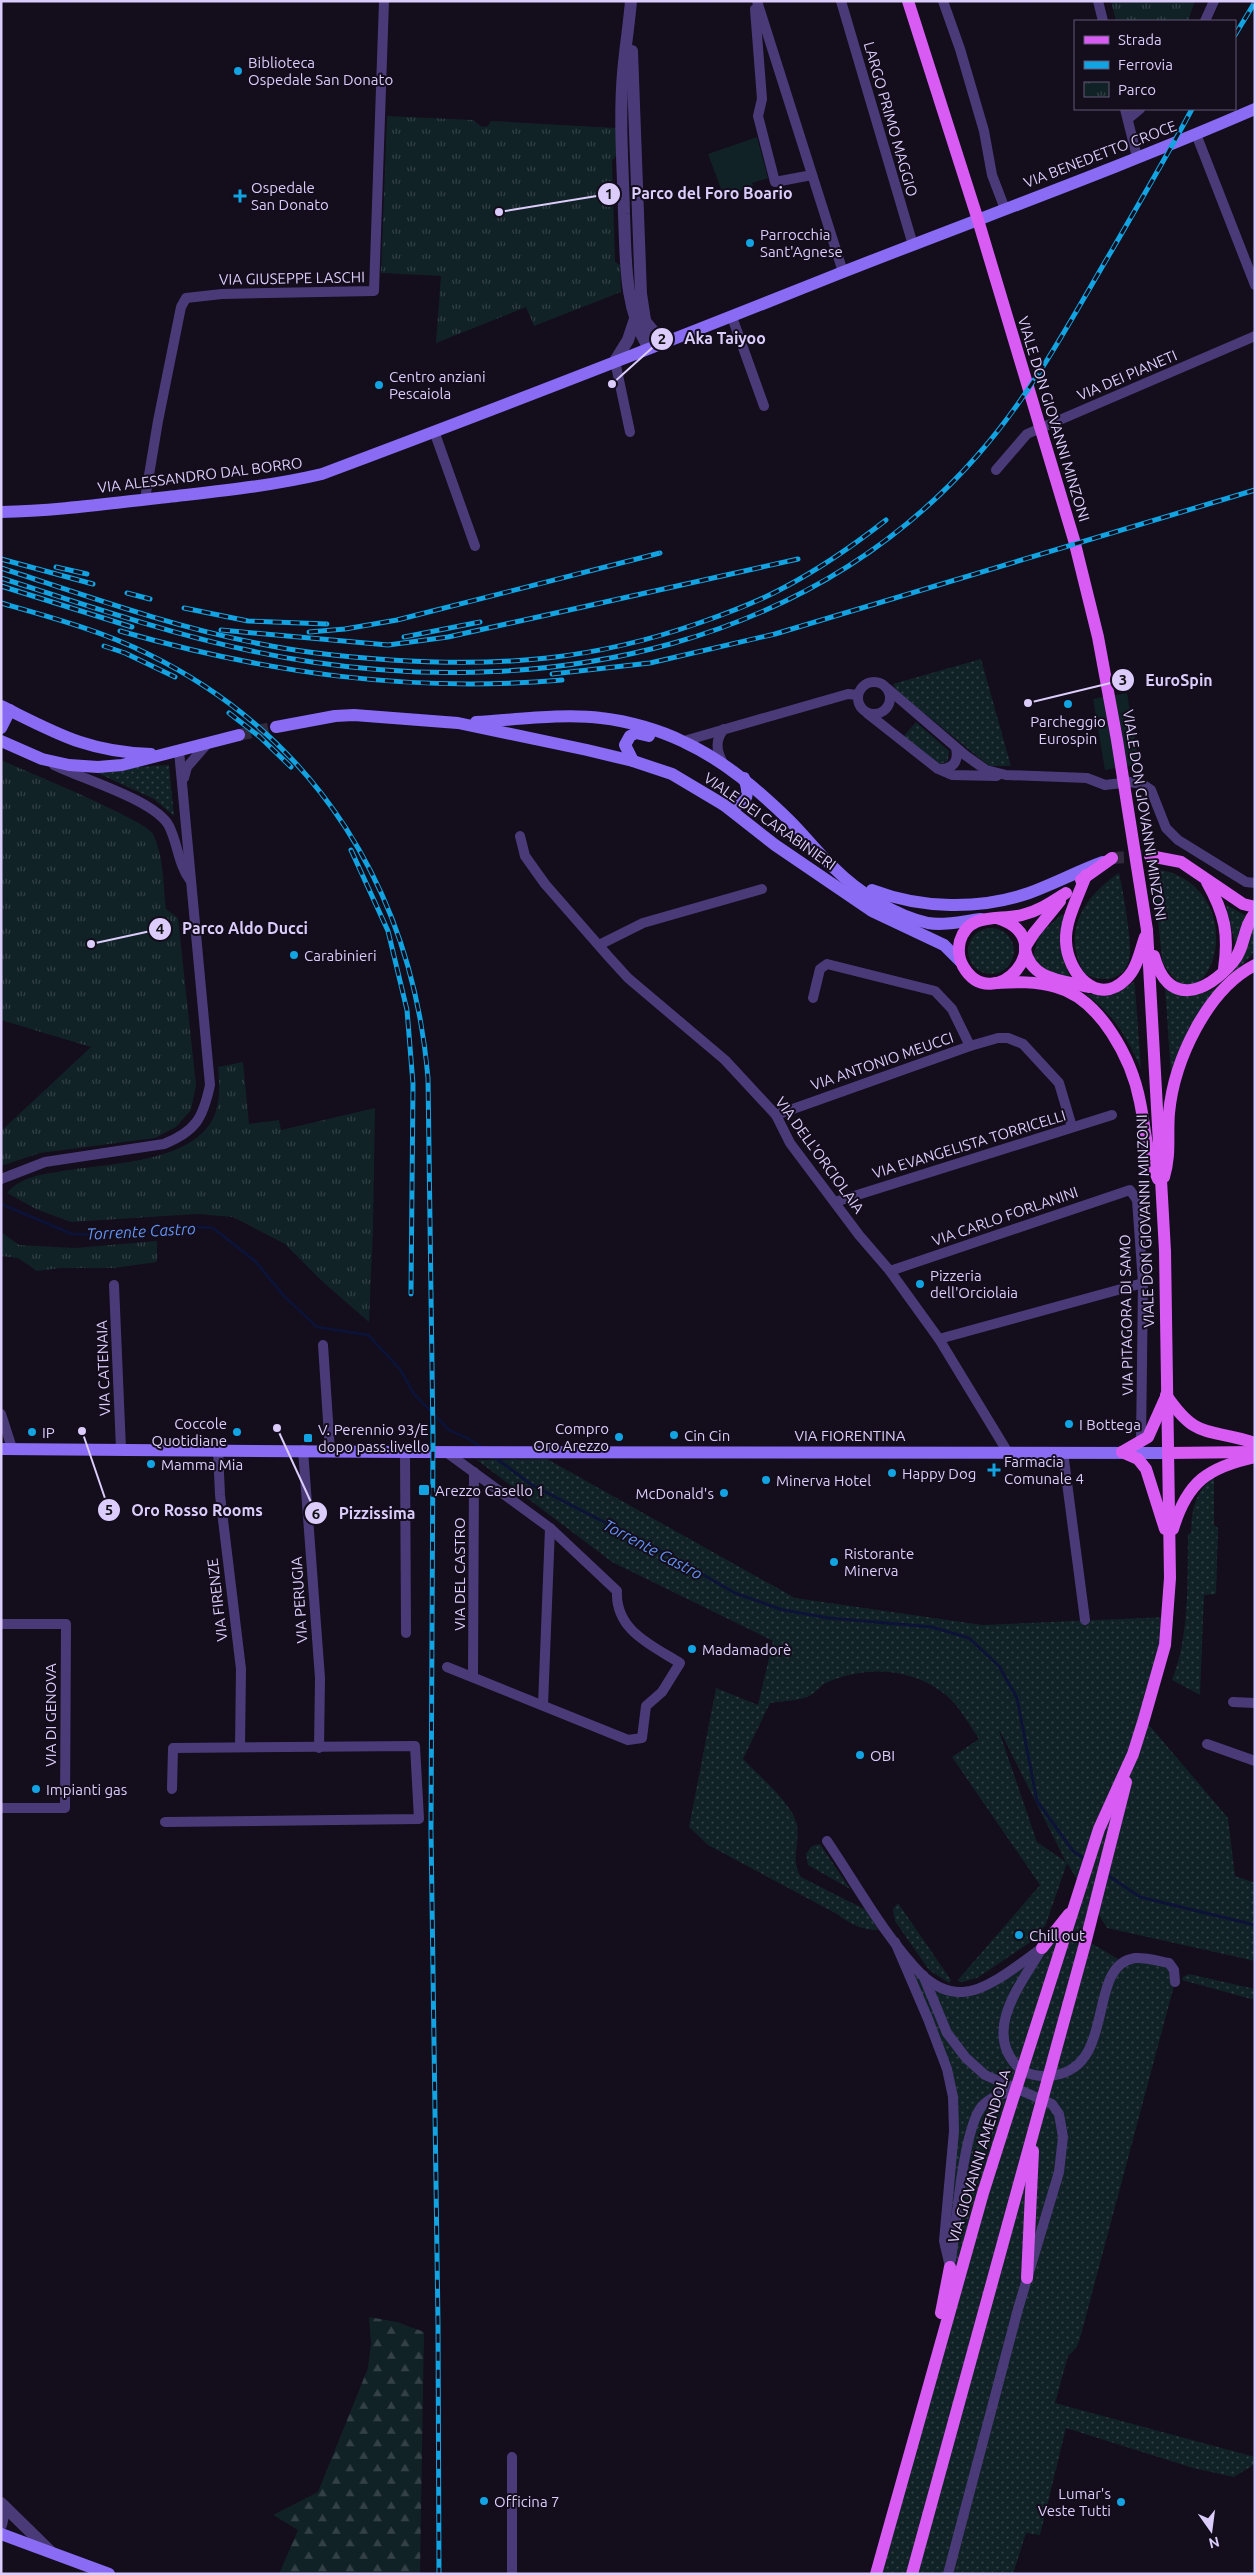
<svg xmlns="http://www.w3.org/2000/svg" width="1256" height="2575" viewBox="0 0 1256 2575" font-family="Ubuntu,sans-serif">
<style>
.grass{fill:url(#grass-dots);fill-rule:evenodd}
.forest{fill:url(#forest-firs)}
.park{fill:url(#park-tufts)}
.pitch{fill:#112226}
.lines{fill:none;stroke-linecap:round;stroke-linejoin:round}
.stream{stroke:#0c1336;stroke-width:3}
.secondary-tunnel{stroke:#312a3d;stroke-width:12;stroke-dasharray:12 6;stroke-linecap:butt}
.primary-tunnel{stroke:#312a3d;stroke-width:12;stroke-dasharray:12 6;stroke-linecap:butt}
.minor{stroke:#4a3b78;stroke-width:10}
.tertiary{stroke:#4a3b78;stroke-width:12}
.secondary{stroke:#896bf4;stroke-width:12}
.primary{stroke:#d85cf3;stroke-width:12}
.rail-casing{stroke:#11a3e2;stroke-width:5}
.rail{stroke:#130d1c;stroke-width:3;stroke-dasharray:9;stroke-linecap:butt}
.poi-dot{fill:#11a3e2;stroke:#130d1c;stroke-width:2}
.labels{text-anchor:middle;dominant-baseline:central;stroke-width:4;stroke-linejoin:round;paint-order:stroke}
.poi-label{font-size:15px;fill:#dbccfb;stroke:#130d1c;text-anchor:start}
.street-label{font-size:15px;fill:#dbccfb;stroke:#130d1c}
.water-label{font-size:16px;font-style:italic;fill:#6293f3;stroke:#130d1c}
.leader{fill:none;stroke:#dbccfb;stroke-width:2}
.callout-dot{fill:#dbccfb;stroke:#130d1c;stroke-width:2}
.mark-label{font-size:15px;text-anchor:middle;font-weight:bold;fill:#111}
.callout-label{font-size:16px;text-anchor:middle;font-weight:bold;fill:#dbccfb;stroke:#130d1c;stroke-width:4;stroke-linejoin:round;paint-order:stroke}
</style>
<defs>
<pattern id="grass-dots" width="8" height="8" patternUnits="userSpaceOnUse" patternTransform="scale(1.25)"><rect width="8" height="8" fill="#112226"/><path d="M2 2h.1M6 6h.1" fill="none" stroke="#334146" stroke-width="1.8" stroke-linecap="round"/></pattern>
<pattern id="forest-firs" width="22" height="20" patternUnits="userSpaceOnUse" patternTransform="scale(1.25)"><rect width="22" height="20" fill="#112226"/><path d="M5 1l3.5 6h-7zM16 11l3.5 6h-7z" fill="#334146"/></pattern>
<pattern id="park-tufts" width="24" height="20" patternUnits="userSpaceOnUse" patternTransform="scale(1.25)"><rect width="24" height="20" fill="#112226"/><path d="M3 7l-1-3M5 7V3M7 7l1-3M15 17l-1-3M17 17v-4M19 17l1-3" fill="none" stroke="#334146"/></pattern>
</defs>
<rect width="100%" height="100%" fill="#130d1c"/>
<!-- grass -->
<g class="grass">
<polygon points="981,659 1011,766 989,766 897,691 893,684"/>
<polygon points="916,722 949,751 948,761 938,765 904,736"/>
<polygon points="169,765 174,816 154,799 91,770"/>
<path d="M1153,869C1160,870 1168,871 1175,874C1256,910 1199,1039 1162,960Z"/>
<path d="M1119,873C1123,890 1131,936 1130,953C1129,980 1104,984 1085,974C1061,933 1083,897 1119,873Z"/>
<polygon points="1226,905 1246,916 1236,948"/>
<polygon points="1061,915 1066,915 1060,948 1069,975 1068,978 1039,969 1033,957 1039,935"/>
<path d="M1255,926V949L1251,956L1209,997L1195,1018L1171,1075L1165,987C1196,1002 1218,994 1237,965C1244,953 1247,938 1255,926Z"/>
<circle cx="991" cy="951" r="23"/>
<path d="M1134,982L1135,987L1141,1069C1126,1035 1115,1017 1086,994L1113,995Z"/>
<path d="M547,1459L795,1598L982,1625L1167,1617L1144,1719L1228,1818L1235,1876L1255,1883V1961L1107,1928L1094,1907L1086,1940L1123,1962L1169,1963L1175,1982L1079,2342L1076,2348L1068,2356L1055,2403L1255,2457V2464L1234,2477L1193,2468L1066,2428L1040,2535L1026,2533L1013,2574H876L929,2383L950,2267L953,2097L895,1942L923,1975L949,1991L981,1988L1056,1931L1081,1886L1067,1863L1046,1924L1035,1939L977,1978L962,1982L957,1981L1040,1885L952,1757L979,1739C968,1723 958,1703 942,1692C908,1667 863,1666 826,1683C820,1686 816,1692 811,1695C801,1701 782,1701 770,1703L743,1759C757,1774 794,1805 797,1825C800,1844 790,1860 801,1877L866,1910L878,1930C864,1931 848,1923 837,1914L708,1845L689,1827L716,1688L758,1705L773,1641L612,1562L477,1460ZM999,1731H1000L1066,1862L1037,1842Z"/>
<path d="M1214,1476V1525L1218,1528L1216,1594L1204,1595L1200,1695L1172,1680C1190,1634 1187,1583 1188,1534L1191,1533C1192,1508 1195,1493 1214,1476Z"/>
<polygon points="820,1844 850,1889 808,1865 806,1854 812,1846"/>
<polygon points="898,1903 951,1980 949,1983 929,1970 895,1921 893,1909"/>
<polygon points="1189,1974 1255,1989 1255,2000 1182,1980 1183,1977"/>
</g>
<!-- forest -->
<polygon class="forest" points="369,2317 397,2322 424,2332 420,2574 279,2574 298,2530 273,2515 318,2492 368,2368 371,2343"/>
<!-- park -->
<g class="park">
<polygon points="1111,1 1195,1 1188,21 1116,21"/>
<polygon points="387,116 473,120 482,127 488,126 491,121 616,128 617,155 612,161 615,262 620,265 621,292 534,326 526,307 436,343 441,276 381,273"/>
<path d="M1,760C23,770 146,820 153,834C164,856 163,884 166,909L178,918L196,1085L191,1110L176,1127L155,1138L40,1153L1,1166V1131L91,1047L1,1020Z"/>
<path d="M243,1062L249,1124L279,1120L281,1130L375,1108L373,1229L369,1322L324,1283L285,1244L233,1217L197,1214L71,1222L36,1209L7,1193C22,1176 41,1175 62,1171C104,1164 177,1163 206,1129C221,1112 220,1088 218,1067Z"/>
<polygon points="1,1232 19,1245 75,1248 157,1241 157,1262 114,1268 61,1268 37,1271 18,1258 1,1256"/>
</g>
<!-- pitch -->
<g class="pitch">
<polygon points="757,137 768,178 752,183 753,186 724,197 708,154"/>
<polygon points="1127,693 1139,764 1105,770 1093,699"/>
</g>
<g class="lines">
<!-- stream -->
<g class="stream">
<polyline points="1,1204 72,1234 130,1235 187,1226 213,1228 255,1261 284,1296 317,1327 368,1335 400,1369 414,1394 449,1430 469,1439 482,1448"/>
<polyline points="493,1456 532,1485 674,1558 735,1593 783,1610 829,1618 932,1627 969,1638 999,1666 1017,1698 1037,1801 1073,1851 1086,1860"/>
<polyline points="1106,1874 1140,1897 1255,1925"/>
</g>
<!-- secondary-tunnel -->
<polyline class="secondary-tunnel" points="239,735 276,727"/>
<!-- primary-tunnel -->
<polyline class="primary-tunnel" points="1112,858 1150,856"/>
<!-- minor -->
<g class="minor">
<polyline points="757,1 843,272"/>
<polyline points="841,1 913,245"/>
<polyline points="943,1 960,49 984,131 992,175 1005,209"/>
<polyline points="1098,1 1103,21"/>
<polyline points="755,9 762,99 758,116 775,182 812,175"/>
<polyline points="1205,21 1214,1"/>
<polyline points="1125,109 1137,157"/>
<polyline points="1128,119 1140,109"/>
<polyline points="1196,134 1255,285"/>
<polyline points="732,317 764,406"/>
<polyline points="615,361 630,432"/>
<polyline points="434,431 475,546"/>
<polyline points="996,470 1027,434 1255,336"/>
<polyline points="145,499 158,421 181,307 186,298 222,294 374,291 384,1"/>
<circle cx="874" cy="698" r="16"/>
<polyline points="888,689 965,755 986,770 1006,775 1087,778 1105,785 1130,782 1142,784 1151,790 1166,828 1178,840 1246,882 1255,883"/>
<polyline points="867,713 938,769 952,775 997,776"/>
<polyline points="684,741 848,694 858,695"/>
<path d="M723,763C716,750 715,740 724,729"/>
<path d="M54,765C82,779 155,800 169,826C178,844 178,864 190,880"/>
<path d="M939,769C953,769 959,762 956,748"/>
<polyline points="184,778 187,767 207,744"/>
<polyline points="520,836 525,856 545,884 608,956 628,978 725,1060 776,1115 790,1143 859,1235 890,1271 939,1339 1007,1451"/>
<polyline points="599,945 643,923 762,889"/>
<polyline points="813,998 820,969 827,964 935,991 952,1009 970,1046"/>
<polyline points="776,1115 970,1046 998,1038 1008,1038 1023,1044 1059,1083 1072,1127"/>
<path d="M1,1179L45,1162L164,1144C196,1131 203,1118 210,1085L179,751"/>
<polyline points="835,1202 1112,1115"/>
<polyline points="890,1271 1130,1190 1137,1200 1143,1283 1141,1442"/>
<polyline points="114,1285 121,1449"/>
<polyline points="939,1339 1143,1283"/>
<polyline points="323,1345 330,1451"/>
<polyline points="1,1414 12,1448"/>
<polyline points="218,1450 220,1495 241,1669 240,1747"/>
<polyline points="303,1450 320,1678 319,1748"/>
<polyline points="405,1452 406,1633"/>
<path d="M446,1452L550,1528L617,1591C615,1630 651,1645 680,1663L662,1692L646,1706L642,1738L628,1740L447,1667"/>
<polyline points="1063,1452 1085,1620"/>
<polyline points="1,1624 66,1624 65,1808 1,1808"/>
<polyline points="473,1676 474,1472"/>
<polyline points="1233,1702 1255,1703"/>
<polyline points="543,1705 550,1528"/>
<polyline points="1207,1744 1255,1761"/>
<polyline points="165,1822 419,1819 415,1746 173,1748 172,1789"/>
<path d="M827,1841C857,1885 884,1936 922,1975C933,1985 948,1993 963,1992C987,1991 1020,1964 1039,1950"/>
<polyline points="895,1942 928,2019 947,2069 953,2097 954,2131 944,2241 950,2267"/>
<path d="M1042,1948C1023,1982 983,2028 1016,2065C1025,2075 1041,2078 1055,2075C1117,2065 1086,1965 1135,1958C1146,1957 1158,1961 1169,1963L1174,1970L1175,1982"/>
<polyline points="923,1975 947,2033 966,2058 985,2075 1052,2104 1059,2114 1063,2137 1059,2172 1018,2309 948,2574"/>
<path d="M951,2260C956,2226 963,2129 982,2106C992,2095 1006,2092 1020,2091"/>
<polyline points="512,2457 512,2574"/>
</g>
<!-- tertiary -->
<g class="tertiary">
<path d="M631,1C629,25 625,49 623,73C619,120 623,167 624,214C626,260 624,306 648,347"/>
<polyline points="632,51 641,294 647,333"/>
<polyline points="645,321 655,333 668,340"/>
<polyline points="615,361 628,340 635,319"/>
<polyline points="1,2503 50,2551"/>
<polyline points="1,2525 5,2507"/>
</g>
<!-- secondary -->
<g class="secondary">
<path d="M1,512C57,511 112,503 168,497C220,491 271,486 322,474C496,409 670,341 843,272C980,218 1119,168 1255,109"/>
<path d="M1,706C56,733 87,752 151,754"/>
<path d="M476,722C513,720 564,713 601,718C628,721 660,730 684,742C725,761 758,790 790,821C805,836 818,853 834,868C858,892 895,916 928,923C945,926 963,921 981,919"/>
<polyline points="276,727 335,716 354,715 458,723 587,750 633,761 672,774 724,805 775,845 872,911 944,945 960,961"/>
<polyline points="1,728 10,710"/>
<polyline points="1,741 42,759 69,765 98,767 122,765 239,735"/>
<polyline points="633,761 625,745 630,736 636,733 649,736"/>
<path d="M724,805H738C750,800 748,789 744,778"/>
<path d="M872,890C922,909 979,910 1029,893C1054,884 1078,871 1103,862"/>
<polyline points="1,1449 405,1452 1168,1453"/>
<polyline points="1,2534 109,2574"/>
</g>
<!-- primary -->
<g class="primary">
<polyline points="1150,856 1181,862 1243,904 1255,907"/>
<path d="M1086,875C1079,895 1065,920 1066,941C1067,972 1097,1008 1126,979C1137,969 1140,951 1145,937"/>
<polyline points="1081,880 1112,858"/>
<path d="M1207,882C1225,914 1229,934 1224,969"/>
<path d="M997,918C1065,939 993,1019 963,966C959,959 958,949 960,941C969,911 999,921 1022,915C1039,911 1052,902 1066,893"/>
<polyline points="1025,947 1034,933 1060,901"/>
<path d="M1025,950C1032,981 1063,980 1089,987"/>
<path d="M1154,956C1168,1007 1206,994 1233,962C1245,948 1243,927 1255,913"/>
<path d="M996,983C1016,982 1036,981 1056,987C1101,999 1132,1060 1140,1102C1146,1131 1145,1150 1158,1179"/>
<path d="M1164,1177C1171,1153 1167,1137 1169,1113C1174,1061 1207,989 1255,965"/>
<path d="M1166,1395C1198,1442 1208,1427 1255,1443"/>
<polyline points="1122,1452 1138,1459 1146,1469 1165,1529"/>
<polyline points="1122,1452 1148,1437 1165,1399"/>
<polyline points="1168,1453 1253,1452"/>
<path d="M1173,1529C1187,1482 1208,1467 1255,1457"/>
<polyline points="1042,1948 1069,1914"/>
<polyline points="1027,2278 1033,2151"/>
<polyline points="941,2313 950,2267"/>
<polyline points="876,2574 983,2193 1009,2111 1099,1829 1133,1754 1144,1719 1165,1645 1170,1578 1165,1251 1147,930 1117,740 1098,637 1074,540 978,220 908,1"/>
<polyline points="912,2574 1086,1940 1126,1782"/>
</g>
<defs>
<g id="rail">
<polyline points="1235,35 1255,2"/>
<polyline points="1,559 93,584"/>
<polyline points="56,567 87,574"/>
<path d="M1,568C87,596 173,627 261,644C304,653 347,657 391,660C503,667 593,660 699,623C728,613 758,602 785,587C821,568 854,545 886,520"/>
<path d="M1,578C104,611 205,646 312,662C553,698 810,645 976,457C1025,402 1061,338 1098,274C1130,219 1162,165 1192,109"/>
<polyline points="1,586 132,627"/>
<polyline points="127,593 150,599"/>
<path d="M1,603C50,617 102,631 148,654C317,737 412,892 428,1078L433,1438L431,1831L438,2324L439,2574"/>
<polyline points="184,608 248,621 327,624"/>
<polyline points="221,630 388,645 448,637 798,559"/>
<path d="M120,631C267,673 409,693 562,680"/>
<polyline points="309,632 345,629 397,620 660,553"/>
<polyline points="404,637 480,622"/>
<polyline points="104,646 125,653 175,677"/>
<polyline points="552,674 650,663 775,634 1255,490"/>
<polyline points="229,713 260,737 291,767"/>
<polyline points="351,850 388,931 407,1010 413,1084 411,1294"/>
</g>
</defs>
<!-- rail casing -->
<use href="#rail" class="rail-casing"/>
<!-- rail -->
<use href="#rail" class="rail"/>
</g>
<!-- markers -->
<g class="poi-dot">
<circle cx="238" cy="71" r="5"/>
<path d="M237.5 188.5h5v5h5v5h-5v5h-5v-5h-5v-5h5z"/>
<circle cx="750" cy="243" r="5"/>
<circle cx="379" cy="385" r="5"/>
<circle cx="1068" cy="704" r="5"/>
<circle cx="294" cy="955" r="5"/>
<circle cx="920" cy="1284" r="5"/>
<circle cx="1069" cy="1424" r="5"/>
<circle cx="32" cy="1432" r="5"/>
<circle cx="237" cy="1432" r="5"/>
<circle cx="674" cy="1435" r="5"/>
<circle cx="619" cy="1437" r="5"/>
<rect x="303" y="1433" width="10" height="10" rx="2.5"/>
<circle cx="151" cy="1464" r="5"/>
<path d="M991.5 1462.5h5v5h5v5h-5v5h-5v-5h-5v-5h5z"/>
<circle cx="892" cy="1473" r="5"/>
<circle cx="766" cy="1480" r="5"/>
<rect x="418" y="1484" width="12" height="12" rx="2.5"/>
<circle cx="724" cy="1493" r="5"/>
<circle cx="834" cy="1562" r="5"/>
<circle cx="692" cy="1649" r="5"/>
<circle cx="860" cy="1755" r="5"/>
<circle cx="36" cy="1789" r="5"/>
<circle cx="1019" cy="1935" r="5"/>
<circle cx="484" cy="2501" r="5"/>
<circle cx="1121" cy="2502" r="5"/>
</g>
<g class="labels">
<!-- poi labels -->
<g class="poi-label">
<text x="248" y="62">Biblioteca<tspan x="248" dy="17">Ospedale San Donato</tspan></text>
<text x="251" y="187">Ospedale<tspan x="251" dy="17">San Donato</tspan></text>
<text x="760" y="234">Parrocchia<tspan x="760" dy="17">Sant'Agnese</tspan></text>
<text x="389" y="376">Centro anziani<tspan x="389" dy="17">Pescaiola</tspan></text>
<text x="1068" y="721" text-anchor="middle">Parcheggio<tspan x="1068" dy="17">Eurospin</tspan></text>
<text x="304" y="955">Carabinieri</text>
<text x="930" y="1275">Pizzeria<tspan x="930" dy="17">dell'Orciolaia</tspan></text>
<text x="227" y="1423" text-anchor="end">Coccole<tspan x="227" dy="17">Quotidiane</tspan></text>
<text x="1079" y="1424">I Bottega</text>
<text x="609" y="1428" text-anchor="end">Compro<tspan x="609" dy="17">Oro Arezzo</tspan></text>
<text x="318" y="1429">V. Perennio 93/E<tspan x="318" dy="17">dopo pass.livello</tspan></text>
<text x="42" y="1432">IP</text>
<text x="684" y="1435">Cin Cin</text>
<text x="1004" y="1461">Farmacia<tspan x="1004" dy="17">Comunale 4</tspan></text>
<text x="161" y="1464">Mamma Mia</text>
<text x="902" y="1473">Happy Dog</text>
<text x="776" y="1480">Minerva Hotel</text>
<text x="435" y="1490">Arezzo Casello 1</text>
<text x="714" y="1493" text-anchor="end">McDonald's</text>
<text x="844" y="1553">Ristorante<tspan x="844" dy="17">Minerva</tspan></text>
<text x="702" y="1649">Madamadorè</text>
<text x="870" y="1755">OBI</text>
<text x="46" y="1789">Impianti gas</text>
<text x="1029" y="1935">Chill out</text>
<text x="1111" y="2493" text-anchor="end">Lumar's<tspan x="1111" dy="17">Veste Tutti</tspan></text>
<text x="494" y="2501">Officina 7</text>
</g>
<!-- street labels -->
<g class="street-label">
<text transform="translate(891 119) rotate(74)">LARGO PRIMO MAGGIO</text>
<text transform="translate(1100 154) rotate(-21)">VIA BENEDETTO CROCE</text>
<text transform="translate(292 278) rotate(-1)">VIA GIUSEPPE LASCHI</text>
<text transform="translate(1127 375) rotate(-23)">VIA DEI PIANETI</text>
<text transform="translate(1054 419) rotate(73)">VIALE DON GIOVANNI MINZONI</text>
<text transform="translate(200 475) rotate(-7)">VIA ALESSANDRO DAL BORRO</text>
<text transform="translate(1145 815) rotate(81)">VIALE DON GIOVANNI MINZONI</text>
<text transform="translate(770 821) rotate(35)">VIALE DEI CARABINIERI</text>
<text transform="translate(882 1061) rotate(-19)">VIA ANTONIO MEUCCI</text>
<text transform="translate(969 1144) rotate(-17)">VIA EVANGELISTA TORRICELLI</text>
<text transform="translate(820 1155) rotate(54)">VIA DELL'ORCIOLAIA</text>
<text transform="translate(1005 1216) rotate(-19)">VIA CARLO FORLANINI</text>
<text transform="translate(1145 1221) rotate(-92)">VIALE DON GIOVANNI MINZONI</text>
<text transform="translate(1126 1315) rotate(-91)">VIA PITAGORA DI SAMO</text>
<text transform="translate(103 1368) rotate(-92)">VIA CATENAIA</text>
<text x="850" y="1435">VIA FIORENTINA</text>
<text transform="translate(459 1574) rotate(-90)">VIA DEL CASTRO</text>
<text transform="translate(217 1600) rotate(-97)">VIA FIRENZE</text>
<text transform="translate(299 1600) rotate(-94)">VIA PERUGIA</text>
<text transform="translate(50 1715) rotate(-90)">VIA DI GENOVA</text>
<text transform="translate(979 2156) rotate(-73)">VIA GIOVANNI AMENDOLA</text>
</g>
<!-- water labels -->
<g class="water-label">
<text transform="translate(141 1231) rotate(-3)">Torrente Castro</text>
<text transform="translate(653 1549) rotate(28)">Torrente Castro</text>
</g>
</g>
<!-- callouts -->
<path class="leader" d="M499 212L609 194M612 384L662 339M1028 703L1123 680M91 944L160 929M82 1431L109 1510M277 1428L316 1513"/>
<g class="callout-dot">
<circle cx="499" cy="212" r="5"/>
<circle cx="612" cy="384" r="5"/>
<circle cx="1028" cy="703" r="5"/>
<circle cx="91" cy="944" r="5"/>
<circle cx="82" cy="1431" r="5"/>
<circle cx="277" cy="1428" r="5"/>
<circle cx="609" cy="194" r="12"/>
<circle cx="662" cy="339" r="12"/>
<circle cx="1123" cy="680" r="12"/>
<circle cx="160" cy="929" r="12"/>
<circle cx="109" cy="1510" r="12"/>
<circle cx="316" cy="1513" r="12"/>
</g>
<g class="mark-label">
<text x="609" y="199">1</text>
<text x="662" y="344">2</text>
<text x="1123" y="685">3</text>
<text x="160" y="934">4</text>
<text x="109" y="1515">5</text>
<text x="316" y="1519">6</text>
</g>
<g class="callout-label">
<text x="712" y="199">Parco del Foro Boario</text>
<text x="725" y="344">Aka Taiyoo</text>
<text x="1179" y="686">EuroSpin</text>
<text x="245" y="934">Parco Aldo Ducci</text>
<text x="197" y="1516">Oro Rosso Rooms</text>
<text x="377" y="1519">Pizzissima</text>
</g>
<!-- border -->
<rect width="1256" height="2575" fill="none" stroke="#dbccfb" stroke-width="5"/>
<!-- legend -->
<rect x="1074" y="20" width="162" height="90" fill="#130d1c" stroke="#635975"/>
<rect x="1084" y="36" width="25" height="8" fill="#d85cf3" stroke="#635975"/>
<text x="1118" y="45" font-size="15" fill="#dbccfb">Strada</text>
<rect x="1084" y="61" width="25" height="8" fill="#11a3e2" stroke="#635975"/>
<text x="1118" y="70" font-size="15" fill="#dbccfb">Ferrovia</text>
<rect x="1084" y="82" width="25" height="15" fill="url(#park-tufts)" stroke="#635975"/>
<text x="1118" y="95" font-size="15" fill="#dbccfb">Parco</text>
<!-- north arrow -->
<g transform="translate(1211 2530) rotate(166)" stroke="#130d1c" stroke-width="4" paint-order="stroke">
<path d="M0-4L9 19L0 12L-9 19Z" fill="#dbccfb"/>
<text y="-8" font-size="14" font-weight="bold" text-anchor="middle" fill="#dbccfb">N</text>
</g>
</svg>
